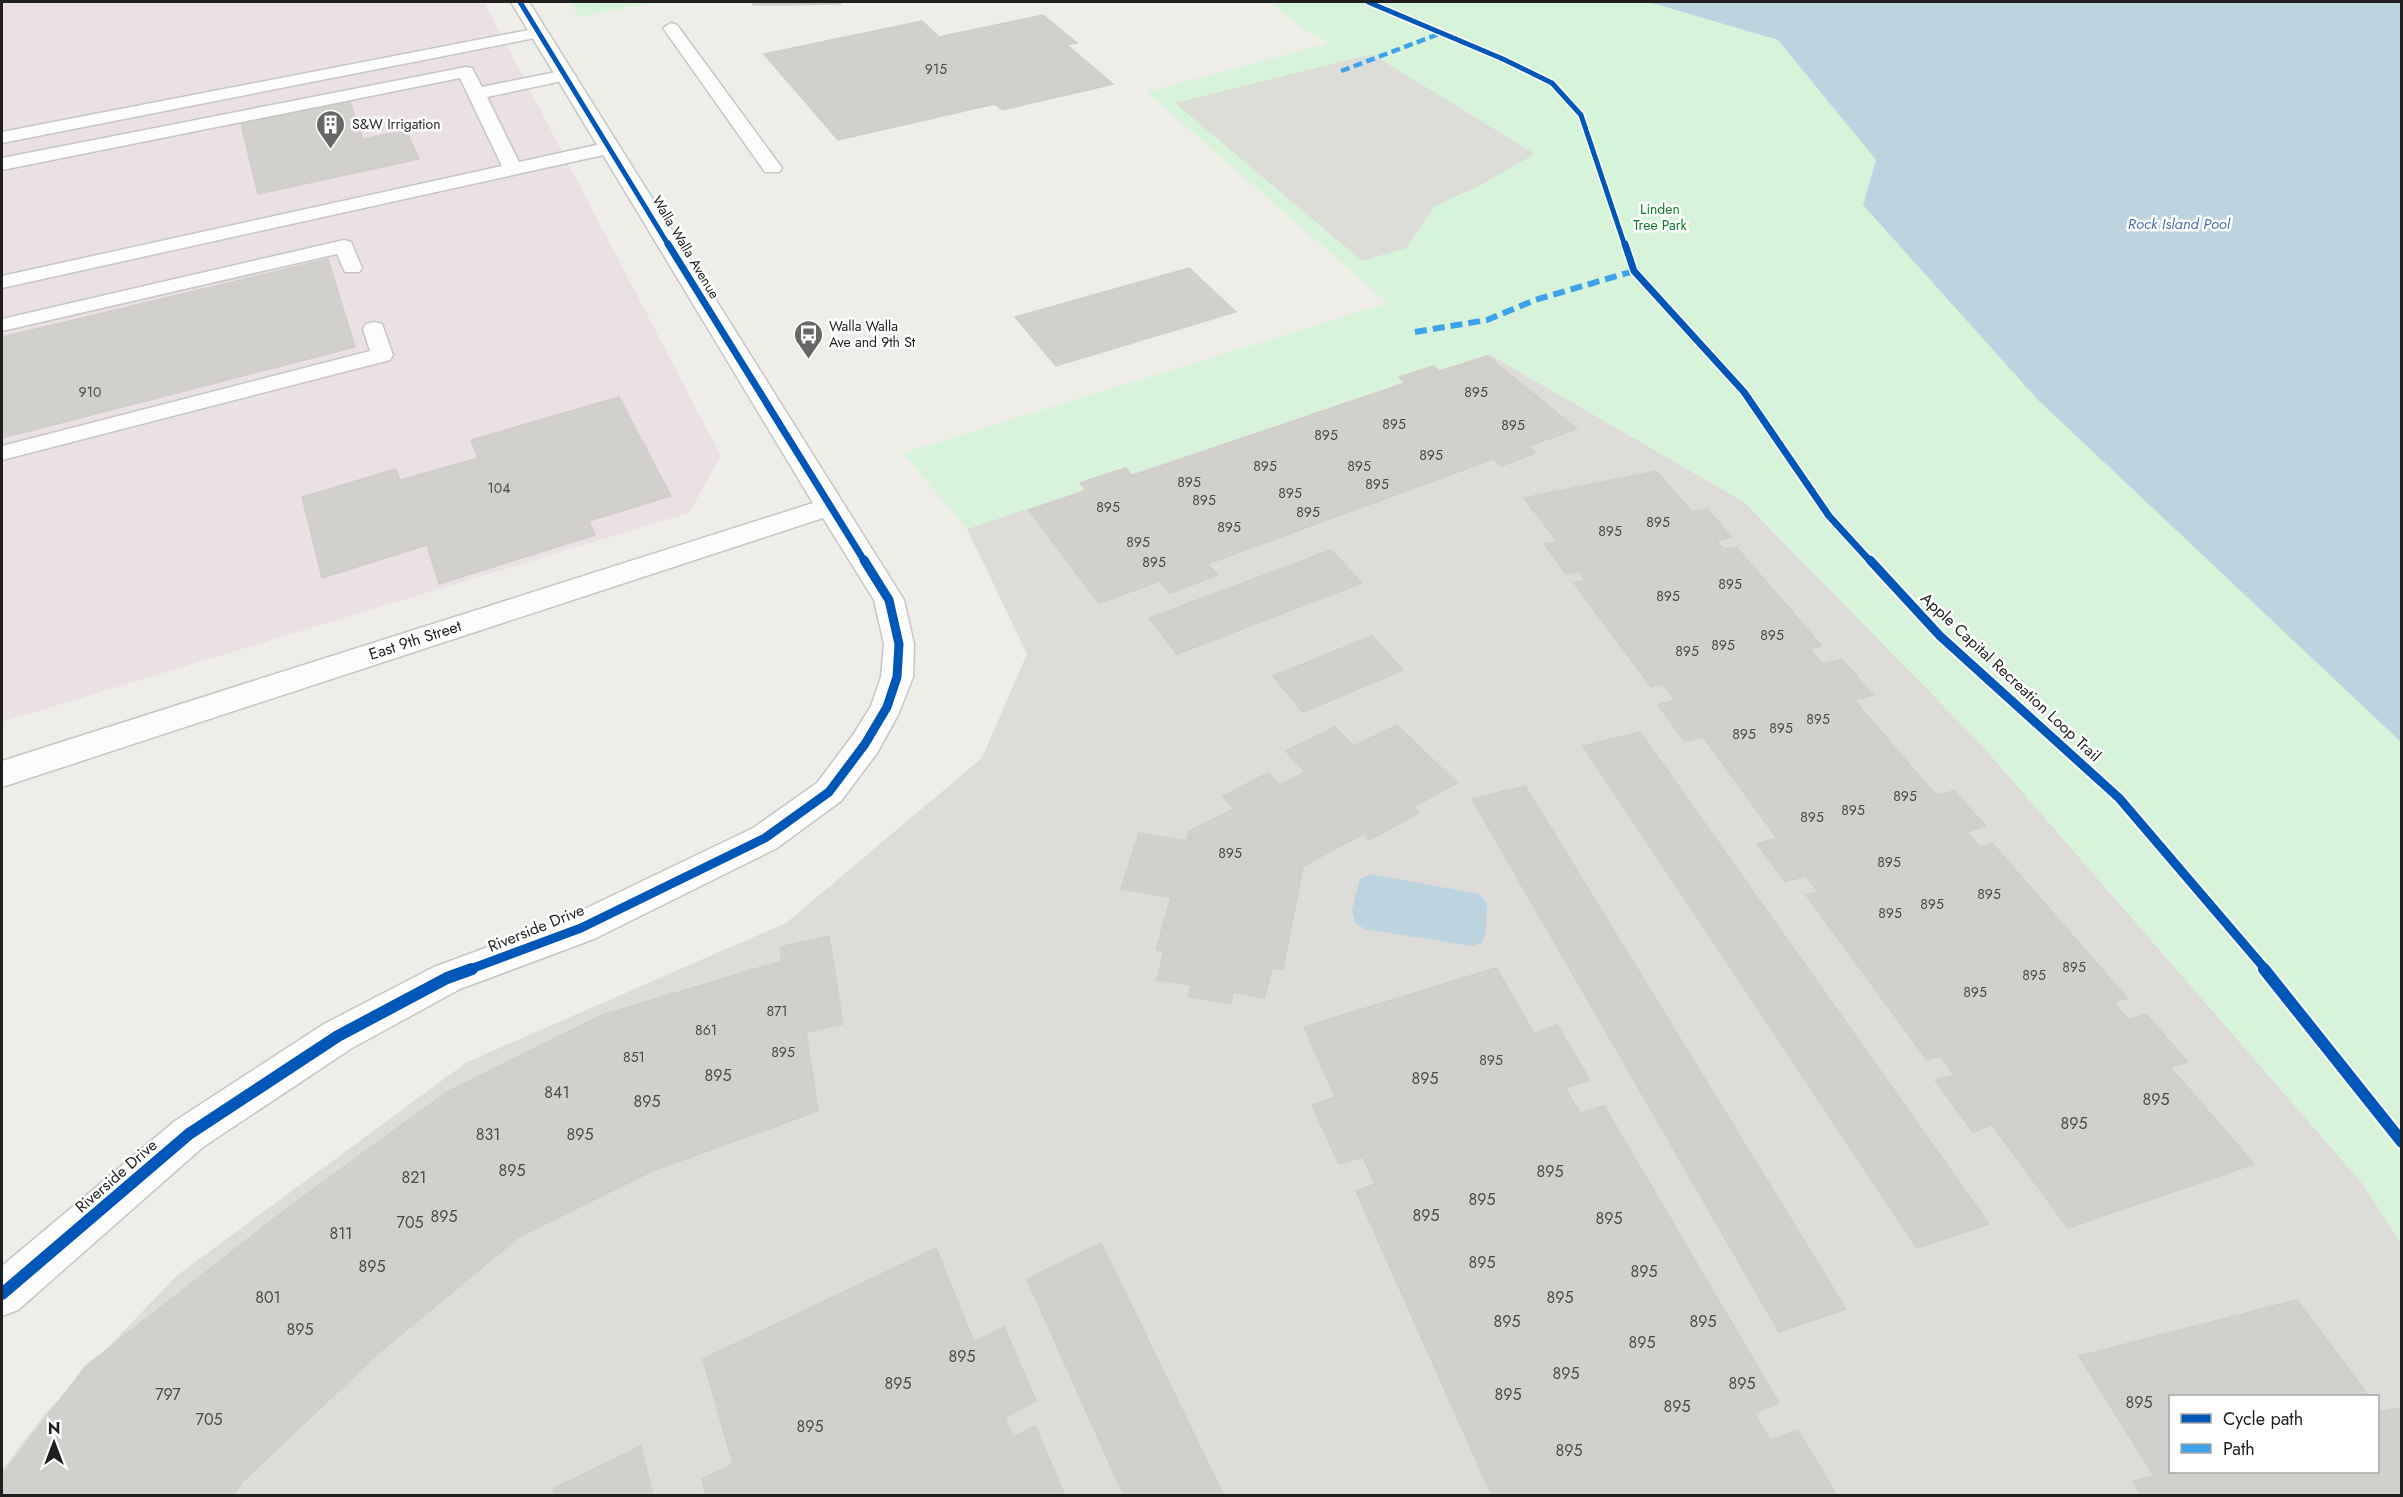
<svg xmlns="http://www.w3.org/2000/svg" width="2403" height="1497" viewBox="0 0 2403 1497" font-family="Jost,sans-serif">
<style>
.residential{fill:#dddcd9;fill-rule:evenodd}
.industrial{fill:#ebe1e5}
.park{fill:#d7f4da}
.parking{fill:#dcdcd9}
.water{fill:#bcd4e0}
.building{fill:#d2d0cd;stroke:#d1cec9;stroke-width:1.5}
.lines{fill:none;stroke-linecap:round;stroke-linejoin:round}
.service-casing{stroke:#c6c6c4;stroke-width:3}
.tertiary-casing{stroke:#c6c6c4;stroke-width:3}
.service{fill:#fcfcfc;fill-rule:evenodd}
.tertiary{fill:#fcfcfc;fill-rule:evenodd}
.quiet-far1{stroke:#3da2ea;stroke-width:4.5;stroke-dasharray:9 4.5;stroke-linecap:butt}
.quiet{stroke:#3da2ea;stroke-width:6;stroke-dasharray:12 6;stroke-linecap:butt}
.cycleway-far3-casing{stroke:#fff;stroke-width:8}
.cycleway-far2-casing{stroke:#fff;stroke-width:10}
.cycleway-far1-casing{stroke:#fff;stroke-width:13}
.cycleway-casing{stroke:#fff;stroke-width:16}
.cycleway-far3{stroke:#0057b8;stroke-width:5}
.cycleway-far2{stroke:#0057b8;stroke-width:7}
.cycleway-far1{stroke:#0057b8;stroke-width:9}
.cycleway{stroke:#0057b8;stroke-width:12}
.labels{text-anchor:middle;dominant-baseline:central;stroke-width:5;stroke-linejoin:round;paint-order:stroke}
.number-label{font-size:14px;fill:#4c4b4a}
.far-poi-label{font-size:14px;fill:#1f1f1f;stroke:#fff;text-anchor:start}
.far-park-label{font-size:14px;fill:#0e7d25;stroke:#fff}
.far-street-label{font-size:14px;fill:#1f1f1f;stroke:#fff}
.far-water-label{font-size:15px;font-style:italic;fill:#4d71ae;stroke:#fff}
.street-label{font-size:16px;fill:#1f1f1f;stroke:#fff}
.near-number-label{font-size:16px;fill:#4c4b4a}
</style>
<rect width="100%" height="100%" fill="#eeede8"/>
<!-- residential -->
<path class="residential" d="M1489,354L1744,502L1980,743L2362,1183L2401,1243V1495L2,1496V1470L44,1415L176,1276L467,1062L786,923L982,758L1027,654L967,529ZM2170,1396H2378V1472H2170Z"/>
<!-- industrial -->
<polygon class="industrial" points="2,2 484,2 721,456 689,513 2,722"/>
<!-- park -->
<g class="park">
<polygon points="571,2 659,2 578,17"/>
<polygon points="1270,2 1649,2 1778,40 1876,160 2038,400 2401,742 2401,1243 2362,1183 1980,743 1744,502 1489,354 967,529 903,453 1388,303 1147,92 1329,43 1306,31"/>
</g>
<!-- parking -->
<polygon class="parking" points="1372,54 1535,154 1479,186 1435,206 1406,248 1362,261 1175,103"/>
<!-- water -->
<g class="water">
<polygon points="1649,2 2401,2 2401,742 2038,400 1863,205 1876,160 1778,40"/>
<polygon points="1370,874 1479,894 1487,904 1486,933 1482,943 1471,946 1365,929 1355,923 1352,910 1360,879"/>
</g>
<!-- building -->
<g class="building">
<polygon points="754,2 842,2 840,4 753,5"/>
<polygon points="1043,15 1077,43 1067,45 1113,84 1002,110 995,104 838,140 764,54 922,21 939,37"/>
<polygon points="350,102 363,139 406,130 419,159 258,194 241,124"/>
<polygon points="328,259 355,347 2,438 2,337"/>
<polygon points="1189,268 1236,312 1056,366 1015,317"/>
<polygon points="1487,356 1577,429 1528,446 1536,453 1501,466 1493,459 1207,564 1218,575 1170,593 1160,581 1099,603 1029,510 1086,491 1080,483 1126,468 1132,476 1405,383 1399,377 1433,366 1440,371"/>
<polygon points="619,397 671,496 589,521 595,535 439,584 427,545 322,578 302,497 396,469 400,480 478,458 471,440"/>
<polygon points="1656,471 1692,512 1707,509 1732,537 1716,541 1724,549 1736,547 1822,646 1810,649 1823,664 1842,659 1873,695 1854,700 1936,795 1954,791 1986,826 1967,832 1980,847 1992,843 2127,998 2113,1002 2129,1020 2146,1014 2188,1062 2170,1067 2254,1164 2068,1228 1992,1125 1973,1132 1935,1080 1954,1075 1940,1056 1927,1060 1806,895 1818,892 1806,876 1785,882 1757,844 1777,838 1703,737 1685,742 1658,705 1675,700 1663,684 1651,687 1574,583 1585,580 1579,571 1566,574 1544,544 1557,541 1524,498"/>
<polygon points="1331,550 1362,583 1177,654 1149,618"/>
<polygon points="1372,636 1403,670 1303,712 1273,676"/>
<polygon points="1397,725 1457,783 1413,807 1419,813 1369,840 1363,834 1303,866 1283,969 1272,968 1264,998 1233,992 1231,1004 1188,997 1191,985 1157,980 1164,951 1156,950 1171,897 1121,889 1139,833 1186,841 1189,831 1234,809 1223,796 1268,773 1280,785 1305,772 1286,751 1335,727 1354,746"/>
<polygon points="1640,732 1989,1224 1917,1248 1583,746"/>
<polygon points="1525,786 1846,1309 1779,1332 1472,799"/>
<polygon points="829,936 843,1024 806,1032 818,1111 652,1171 519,1237 381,1351 241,1483 233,1496 2,1496 2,1475 86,1366 290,1206 447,1092 602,1015 782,961 780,947"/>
<polygon points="1496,968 1534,1033 1557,1025 1590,1080 1565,1088 1580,1113 1604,1106 1779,1403 1754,1413 1770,1440 1798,1430 1837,1496 1492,1496 1356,1191 1375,1184 1363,1157 1339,1164 1312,1105 1335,1097 1304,1027"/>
<polygon points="1101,1243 1224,1496 1124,1496 1027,1279"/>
<polygon points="936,1248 974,1342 1004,1327 1036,1401 1005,1417 1013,1437 1035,1426 1065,1496 706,1496 702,1479 733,1464 703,1359"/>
<polygon points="2297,1300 2369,1396 2170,1396 2170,1472 2378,1472 2378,1407 2381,1412 2397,1408 2402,1414 2402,1496 2142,1496 2133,1481 2154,1476 2079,1356"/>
<polygon points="641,1446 653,1496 555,1496 553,1489"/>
</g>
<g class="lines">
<defs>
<g id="service">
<polygon points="671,23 677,25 779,164 782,168 779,172 765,172 663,28"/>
<polygon points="539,28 547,33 545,36 2,143 2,132"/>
<polygon points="466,67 472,68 482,87 566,70 575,75 572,79 487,97 519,162 610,142 619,148 617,152 2,288 2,276 502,166 460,78 2,170 2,158"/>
<polygon points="344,240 351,242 362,268 359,272 345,272 337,254 2,331 2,319"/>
<polygon points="374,322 382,324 393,355 390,360 2,460 2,446 370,351 363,329 366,324"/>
</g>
<polygon id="tertiary" points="511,2 529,2 904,600 914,644 913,677 898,715 877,753 841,801 777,848 594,939 460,989 352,1048 203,1147 18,1310 2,1316 2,1266 175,1121 324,1024 434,967 568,917 753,828 817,783 853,735 871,706 881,677 884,644 874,600 823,518 2,787 2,761 813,503"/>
</defs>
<!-- service casing -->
<use href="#service" class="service-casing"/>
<!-- tertiary casing -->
<use href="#tertiary" class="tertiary-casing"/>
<!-- service -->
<use href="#service" class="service"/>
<!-- tertiary -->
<use href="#tertiary" class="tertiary"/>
<!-- quiet-far1 -->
<polyline class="quiet-far1" points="1341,71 1439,34"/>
<!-- quiet -->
<polyline class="quiet" points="1415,332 1487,320 1535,300 1634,271"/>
<defs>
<g id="cycleway-far3">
<polyline points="520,2 669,246"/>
<polyline points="1368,2 1503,59 1552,83 1581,115 1625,246"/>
</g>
<g id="cycleway-far2">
<polyline points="668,244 865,562"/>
<polyline points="1625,244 1634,271 1744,392 1829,516 1871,562"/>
</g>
<g id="cycleway-far1">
<polyline points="1870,560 1940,636 2119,798 2266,970"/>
<polyline points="468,970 581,928 765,838 829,792 865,744 887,707 897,677 899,644 889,600 864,560"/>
</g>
<g id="cycleway">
<polyline points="2264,969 2402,1142"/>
<polyline points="2,1294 189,1134 338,1036 447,978 472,969"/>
</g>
</defs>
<!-- cycleway-far3 casing -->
<use href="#cycleway-far3" class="cycleway-far3-casing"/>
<!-- cycleway-far2 casing -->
<use href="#cycleway-far2" class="cycleway-far2-casing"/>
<!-- cycleway-far1 casing -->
<use href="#cycleway-far1" class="cycleway-far1-casing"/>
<!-- cycleway casing -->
<use href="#cycleway" class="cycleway-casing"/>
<!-- cycleway-far3 -->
<use href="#cycleway-far3" class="cycleway-far3"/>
<!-- cycleway-far2 -->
<use href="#cycleway-far2" class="cycleway-far2"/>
<!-- cycleway-far1 -->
<use href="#cycleway-far1" class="cycleway-far1"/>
<!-- cycleway -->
<use href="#cycleway" class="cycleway"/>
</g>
<!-- icons -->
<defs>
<symbol id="building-pin" viewBox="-11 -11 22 30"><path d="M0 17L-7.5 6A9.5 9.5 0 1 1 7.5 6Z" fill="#676765" stroke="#fff"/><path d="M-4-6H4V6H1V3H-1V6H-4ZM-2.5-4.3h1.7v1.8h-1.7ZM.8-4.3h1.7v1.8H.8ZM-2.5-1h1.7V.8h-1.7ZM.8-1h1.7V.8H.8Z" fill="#fff"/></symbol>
<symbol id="bus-pin" viewBox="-11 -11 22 30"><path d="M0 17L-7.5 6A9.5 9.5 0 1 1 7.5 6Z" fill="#676765" stroke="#fff"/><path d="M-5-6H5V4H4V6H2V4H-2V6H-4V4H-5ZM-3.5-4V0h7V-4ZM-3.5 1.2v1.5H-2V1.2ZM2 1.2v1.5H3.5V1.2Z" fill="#fff"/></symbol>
</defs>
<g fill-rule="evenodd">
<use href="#building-pin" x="314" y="108" width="33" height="45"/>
<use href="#bus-pin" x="792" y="318" width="33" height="45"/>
</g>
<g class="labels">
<!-- number labels -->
<g class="number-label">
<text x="936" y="69">915</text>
<text x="90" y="392">910</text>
<text x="1476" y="392">895</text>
<text x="1394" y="424">895</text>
<text x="1513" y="425">895</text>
<text x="1326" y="435">895</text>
<text x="1431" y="455">895</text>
<text x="1265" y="466">895</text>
<text x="1359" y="466">895</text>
<text x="1189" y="482">895</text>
<text x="1377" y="484">895</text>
<text x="499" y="488">104</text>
<text x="1290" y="493">895</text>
<text x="1204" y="500">895</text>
<text x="1108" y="507">895</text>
<text x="1308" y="512">895</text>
<text x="1658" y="522">895</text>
<text x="1229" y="527">895</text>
<text x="1610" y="531">895</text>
<text x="1138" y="542">895</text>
<text x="1154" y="562">895</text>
<text x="1730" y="584">895</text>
<text x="1668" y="596">895</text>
<text x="1772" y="635">895</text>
<text x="1723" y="645">895</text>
<text x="1687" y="651">895</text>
<text x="1818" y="719">895</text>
<text x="1781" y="728">895</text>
<text x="1744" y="734">895</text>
<text x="1905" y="796">895</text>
<text x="1853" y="810">895</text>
<text x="1812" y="817">895</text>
<text x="1230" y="853">895</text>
<text x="1889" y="862">895</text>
<text x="1989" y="894">895</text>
<text x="1932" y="904">895</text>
<text x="1890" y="913">895</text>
<text x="2074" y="967">895</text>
<text x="2034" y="975">895</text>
<text x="1975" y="992">895</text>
<text x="777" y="1011">871</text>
<text x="706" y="1030">861</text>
<text x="783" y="1052">895</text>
<text x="634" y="1057">851</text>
<text x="1491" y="1060">895</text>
</g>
<!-- far-poi labels -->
<g class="far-poi-label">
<text x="352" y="124">S&amp;W Irrigation</text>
<text x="829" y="326">Walla Walla<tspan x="829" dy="16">Ave and 9th St</tspan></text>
</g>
<!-- far-park labels -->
<g class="far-park-label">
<text x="1660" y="209">Linden<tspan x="1660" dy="16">Tree Park</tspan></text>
</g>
<!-- far-street labels -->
<g class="far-street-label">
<text transform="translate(686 247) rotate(59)">Walla Walla Avenue</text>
</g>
<!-- far-water labels -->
<g class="far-water-label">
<text x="2179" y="224">Rock Island Pool</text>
</g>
<!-- street labels -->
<g class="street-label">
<text transform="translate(415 640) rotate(-18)">East 9th Street</text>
<text transform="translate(2011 677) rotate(43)">Apple Capital Recreation Loop Trail</text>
<text transform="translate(536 928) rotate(-22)">Riverside Drive</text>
<text transform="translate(116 1176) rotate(-41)">Riverside Drive</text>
</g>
<!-- near-number labels -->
<g class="near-number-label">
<text x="718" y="1075">895</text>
<text x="1425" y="1078">895</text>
<text x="557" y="1092">841</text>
<text x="2156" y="1099">895</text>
<text x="647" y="1101">895</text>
<text x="2074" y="1123">895</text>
<text x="488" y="1134">831</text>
<text x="580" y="1134">895</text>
<text x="512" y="1170">895</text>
<text x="1550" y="1171">895</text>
<text x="414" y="1177">821</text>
<text x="1482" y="1199">895</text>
<text x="1426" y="1215">895</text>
<text x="444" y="1216">895</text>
<text x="1609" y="1218">895</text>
<text x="410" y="1222">705</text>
<text x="341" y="1233">811</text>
<text x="1482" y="1262">895</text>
<text x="372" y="1266">895</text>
<text x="1644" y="1271">895</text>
<text x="268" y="1297">801</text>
<text x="1560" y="1297">895</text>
<text x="1507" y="1321">895</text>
<text x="1703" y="1321">895</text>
<text x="300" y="1329">895</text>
<text x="1642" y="1342">895</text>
<text x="962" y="1356">895</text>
<text x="1566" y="1373">895</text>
<text x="898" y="1383">895</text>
<text x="1742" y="1383">895</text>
<text x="168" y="1394">797</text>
<text x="1508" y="1394">895</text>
<text x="2139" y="1402">895</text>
<text x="1677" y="1406">895</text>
<text x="209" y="1419">705</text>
<text x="810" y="1426">895</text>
<text x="1569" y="1450">895</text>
</g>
</g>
<!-- border -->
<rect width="2403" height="1497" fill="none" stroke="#1f1f1f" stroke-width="6"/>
<!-- legend -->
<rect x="2169" y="1395" width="210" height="78" fill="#ffffff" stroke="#a5a5a5" stroke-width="1.5"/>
<rect x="2181" y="1414" width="30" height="9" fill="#0057b8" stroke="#a5a5a5" stroke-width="1.5"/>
<text x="2223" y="1425" font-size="18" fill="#1f1f1f">Cycle path</text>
<rect x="2181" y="1444" width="30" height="9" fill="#3da2ea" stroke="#a5a5a5" stroke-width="1.5"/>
<text x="2223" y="1455" font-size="18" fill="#1f1f1f">Path</text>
<!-- north arrow -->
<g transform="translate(54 1443)" stroke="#ffffff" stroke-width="4.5" paint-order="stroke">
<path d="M0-4.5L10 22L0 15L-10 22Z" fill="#1f1f1f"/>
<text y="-9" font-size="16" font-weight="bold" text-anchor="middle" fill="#1f1f1f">N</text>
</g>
</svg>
